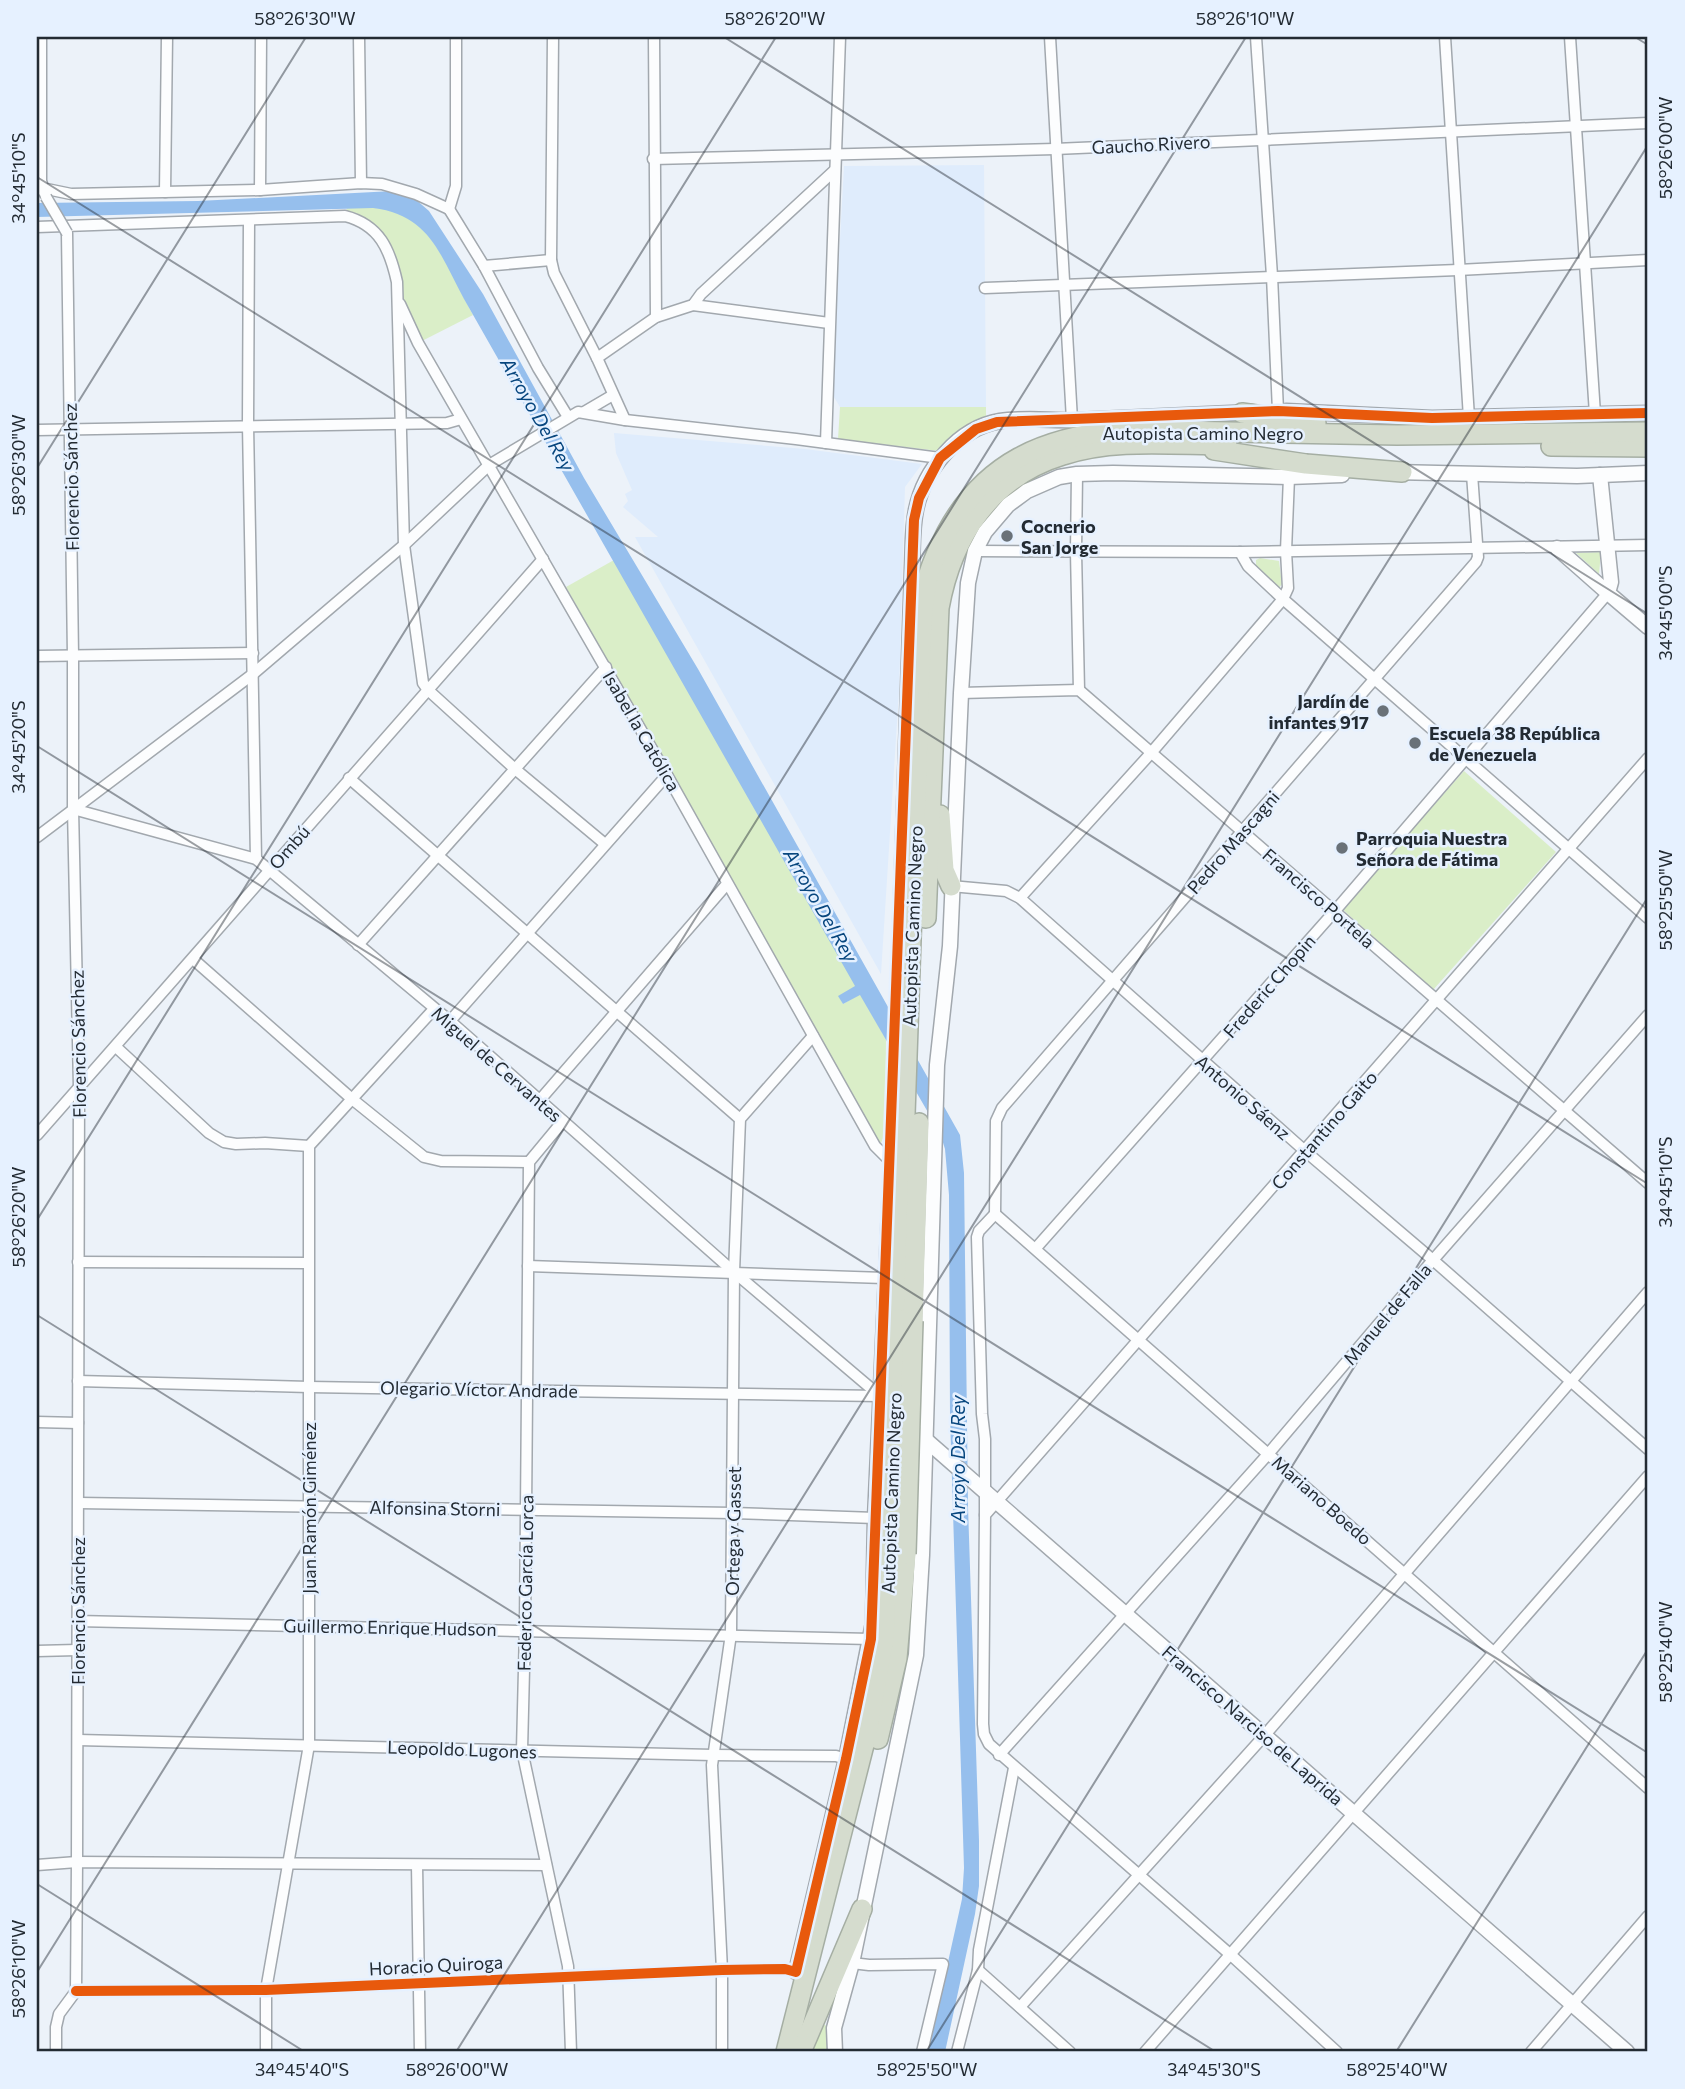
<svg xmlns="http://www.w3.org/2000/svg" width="1685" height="2089" viewBox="0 0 1685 2089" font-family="Commissioner,sans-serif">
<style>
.built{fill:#dfecfc}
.green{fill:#daeec8}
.water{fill:#96bfed}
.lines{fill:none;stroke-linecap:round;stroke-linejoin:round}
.street-casing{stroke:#a2a8ae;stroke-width:13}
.secondary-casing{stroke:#a2a8ae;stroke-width:17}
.highway-casing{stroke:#a5aea3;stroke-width:22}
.street{stroke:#fcfdfe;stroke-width:10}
.secondary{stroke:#fcfdfe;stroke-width:14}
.highway{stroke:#d5dcce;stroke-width:19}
.street-bridge-casing{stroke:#a2a8ae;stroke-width:13;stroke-linecap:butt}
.highway-bridge-casing{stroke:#a5aea3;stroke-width:22;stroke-linecap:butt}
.street-bridge{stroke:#fcfdfe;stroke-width:10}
.highway-bridge{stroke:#d5dcce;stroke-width:19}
.cycleway-casing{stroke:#e6f1ff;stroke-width:15}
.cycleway{stroke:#e8590c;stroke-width:10}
.ticks{fill:none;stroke:#232b33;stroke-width:2;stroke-opacity:0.45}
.poi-dot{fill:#697178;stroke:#e6f1ff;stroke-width:2.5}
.labels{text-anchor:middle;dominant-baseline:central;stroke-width:5;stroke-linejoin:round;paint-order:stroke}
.street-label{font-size:18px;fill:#232b33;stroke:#e6f1ff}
.poi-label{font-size:18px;font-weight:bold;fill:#232b33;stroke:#e6f1ff;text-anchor:start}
.water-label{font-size:19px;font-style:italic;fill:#07467e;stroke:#e6f1ff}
.neatline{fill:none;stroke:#232b33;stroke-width:2.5}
.ticks-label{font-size:18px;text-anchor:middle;fill:#232b33}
</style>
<rect width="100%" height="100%" fill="#ecf2f9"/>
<!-- built -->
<g class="built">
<polygon points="984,165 986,407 840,407 834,397 832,386 844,166"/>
<polygon points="614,433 805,449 922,464 905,487 899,691 881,974 635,537 658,537 623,507 628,501 625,494 632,490 616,453"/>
</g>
<!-- green -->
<g class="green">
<path d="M347,208C359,208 373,207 385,209C435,219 451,276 473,315L418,343L402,310L387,246L345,216Z"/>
<polygon points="840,407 986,407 986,420 939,451 838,439"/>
<polygon points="1601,552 1599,574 1576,553"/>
<polygon points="1260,558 1279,561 1282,584 1279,588 1256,566 1256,560"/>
<polygon points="614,560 856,986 839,996 843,1004 860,994 886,1039 885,1133 881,1143 875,1139 566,587"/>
<polygon points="1464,771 1556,852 1433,990 1342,909"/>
<polygon points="822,2024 827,2026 829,2052 813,2052"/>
</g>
<!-- water -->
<path class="water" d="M393,191L414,198L429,211L483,294L584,478L698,669L960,1135L964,1173L968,1507L979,1841V1886L975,1914L945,2052H928L962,1899L964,1868L950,1415L949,1195L945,1149L940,1133L860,995L843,1004L838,996L855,986L464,299C440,255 430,215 373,208L37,217V203L198,201Z"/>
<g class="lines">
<defs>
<g id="street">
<polyline points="41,37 41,181 45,194"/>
<polyline points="359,37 361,183"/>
<polyline points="553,37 551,260 554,273 597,358 625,420"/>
<polyline points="654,37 656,317"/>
<polyline points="1050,37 1072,420"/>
<polyline points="1256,37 1272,276 1278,411"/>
<polyline points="1445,37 1469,418"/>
<polyline points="1570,37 1595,414"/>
<polyline points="653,159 1055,149 1648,123"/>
<polyline points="37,190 42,188 71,194 260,190 361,183 382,184 416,194 449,209"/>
<polyline points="260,190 261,37"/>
<polyline points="165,192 167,37"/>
<polyline points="449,209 484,266 538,368 568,417"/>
<polyline points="449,209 456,186 456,37"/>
<polyline points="249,220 248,425 256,859"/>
<path d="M37,227L345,216C380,225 390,250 397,282L404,545L423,683L428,690L515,769L605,844"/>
<polyline points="484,266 551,260"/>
<polyline points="985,288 1458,270 1648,260"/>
<polyline points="400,304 418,343 667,775 875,1146 890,1161"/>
<polyline points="693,305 829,323"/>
<polyline points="597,358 656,317 693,305 701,294 835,170"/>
<polyline points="584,412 613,395"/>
<polyline points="37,430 447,423 461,419"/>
<polyline points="826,443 840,37"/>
<polyline points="1077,474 1076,552 1079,690"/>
<polyline points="975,551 1240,552 1648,545"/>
<polyline points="1240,552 1248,566 1283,599 1648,918"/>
<polyline points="37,656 253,653"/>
<polyline points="961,693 1079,690 1648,1183"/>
<polyline points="349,778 740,1119"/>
<polyline points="73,809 256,859 450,1021 734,1272 880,1396"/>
<polyline points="37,837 253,674 404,545 489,465 578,412 625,420 796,439 940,458"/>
<polyline points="951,886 1006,891 1020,898 1305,1151 1433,1260 1648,1449"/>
<polyline points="1020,898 1151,753 1283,599 1288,588 1286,551 1289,477"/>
<polyline points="358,945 606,667"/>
<polyline points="193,959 352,1099 424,1157 441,1161 529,1162"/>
<polyline points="450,1021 667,775"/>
<polyline points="116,1047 209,1133 224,1142 236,1144 265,1143 309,1146"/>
<polyline points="539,1101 727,884"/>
<polyline points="563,1121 529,1162 525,1629 522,1750 568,1966 571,2052"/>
<polyline points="37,1135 543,559"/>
<polyline points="995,1214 996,1121 1002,1108 1476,562 1478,557 1472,474"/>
<polyline points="995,1214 1648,1788"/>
<polyline points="1036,1248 1334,912 1608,593"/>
<polyline points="78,1262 307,1263"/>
<polyline points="528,1266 884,1278"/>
<polyline points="78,1381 309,1387 880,1396"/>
<polyline points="37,1422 78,1423"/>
<polyline points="79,1503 733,1513 875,1518"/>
<polyline points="985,1515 985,1439 982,1414 977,1237 979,1231 995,1214"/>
<polyline points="77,1621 871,1639"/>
<polyline points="37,1651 77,1650"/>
<polyline points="78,1740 713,1755 836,1756 846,1759"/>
<polyline points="999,1755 1269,1453 1433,1260 1648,1015"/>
<polyline points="37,1865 77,1862 546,1865"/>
<polyline points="417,1865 420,2052"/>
<polyline points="852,1963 869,1965 943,1964 922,2052"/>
<polyline points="978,1970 1070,2052"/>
<polyline points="76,1991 266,1990 722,1970 785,1969 796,1972"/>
<polyline points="1020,2007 1264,1736 1648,1292"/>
<polyline points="56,2052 56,2027 59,2014 76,1991 77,1862 79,1087 73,809 73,656 67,233"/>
<polyline points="266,2052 266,1990 309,1745 309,1146 434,1009"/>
<polyline points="722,2052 722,1970 712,1765 731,1634 734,1272 740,1119 813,1036"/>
<polyline points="957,2052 978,1970 979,1950 1014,1768"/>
<polyline points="1145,2052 1648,1476"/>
<polyline points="1337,2052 1232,1956 989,1744 984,1734 983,1724 985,1515 1648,758"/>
<polyline points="1531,2052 1648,1916"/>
</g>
<g id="secondary">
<polyline points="1286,411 1432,418 1648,413"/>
<polyline points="1394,472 1577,476 1648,473"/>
<polyline points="1600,475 1611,582 1608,593 1648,627"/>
<polyline points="1557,548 1608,593"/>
<polyline points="919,1434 1627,2052"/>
<path d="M796,1972L846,1759L873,1623L875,1518L895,1080L912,568C913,549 912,529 916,510C924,470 958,428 1000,421C1026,417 1053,421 1080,420C1137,417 1194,415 1252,412"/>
<polyline points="835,2052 834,2028 852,1963 916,1655 922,1555 937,1065 950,946 961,693 968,583 975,551 985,532 1008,505 1027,491 1059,477 1077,474 1113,473 1289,477 1342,475"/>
</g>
<g id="highway">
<polyline points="1242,413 1316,423"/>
<polyline points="1551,446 1648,447"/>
<polyline points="1214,450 1306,464 1402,472"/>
<polyline points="940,815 944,870 951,886"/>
<path d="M926,918L939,608C952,536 991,477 1063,455C1114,438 1174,445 1227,445"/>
<path d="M898,1319L922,619C924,605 925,590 928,577C932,561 940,546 947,532C985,462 1043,438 1119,430L1397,435L1648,432"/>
<polyline points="913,1321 919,1123"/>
<polyline points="878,1739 897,1658 906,1554"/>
<polyline points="786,2052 867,1733 884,1638 888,1549"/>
<polyline points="801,2052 862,1909"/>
</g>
</defs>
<!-- street casing -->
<use href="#street" class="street-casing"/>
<!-- secondary casing -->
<use href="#secondary" class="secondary-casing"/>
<!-- highway casing -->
<use href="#highway" class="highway-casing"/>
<!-- street -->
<use href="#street" class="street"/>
<!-- secondary -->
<use href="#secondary" class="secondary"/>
<!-- highway -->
<use href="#highway" class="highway"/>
<defs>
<polyline id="street-bridge" points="46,197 67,233"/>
<g id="highway-bridge">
<polyline points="888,1549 898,1319"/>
<polyline points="906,1554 913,1321"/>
</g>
</defs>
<!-- street-bridge casing -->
<use href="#street-bridge" class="street-bridge-casing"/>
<!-- highway-bridge casing -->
<use href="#highway-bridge" class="highway-bridge-casing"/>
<!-- street-bridge -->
<use href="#street-bridge" class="street-bridge"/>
<!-- highway-bridge -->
<use href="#highway-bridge" class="highway-bridge"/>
<defs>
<polyline id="cycleway" points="76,1991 266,1990 722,1970 785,1969 796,1972 846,1759 871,1639 914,520 919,498 940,458 976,429 997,422 1278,411 1432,418 1648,413"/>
</defs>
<!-- cycleway casing -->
<use href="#cycleway" class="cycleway-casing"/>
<!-- cycleway -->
<use href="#cycleway" class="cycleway"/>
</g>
<!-- ticks -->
<path class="ticks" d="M724,37L1648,614M1635,37L1648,45M37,177L1648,1184M37,468L306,37M37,746L1648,1753M37,1220L776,37M37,1315L1216,2052M37,1884L305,2052M37,1972L1246,37M456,2052L1648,145M926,2052L1648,897M1396,2052L1648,1649"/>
<!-- markers -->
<g class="poi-dot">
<circle cx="1007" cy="536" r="7"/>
<circle cx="1383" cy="711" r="7"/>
<circle cx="1415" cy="743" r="7"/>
<circle cx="1342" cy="848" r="7"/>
</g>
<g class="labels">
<!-- street labels -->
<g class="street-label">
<text transform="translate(1151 144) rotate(-3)">Gaucho Rivero</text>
<text x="1203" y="433">Autopista Camino Negro</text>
<text transform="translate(71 477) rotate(-91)">Florencio Sánchez</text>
<text transform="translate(642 731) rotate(60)">Isabel la Católica</text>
<text transform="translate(1233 842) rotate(-49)">Pedro Mascagni</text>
<text transform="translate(289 847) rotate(-49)">Ombú</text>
<text transform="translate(1319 898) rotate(41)">Francisco Portela</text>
<text transform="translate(912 926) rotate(-88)">Autopista Camino Negro</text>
<text transform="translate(1269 986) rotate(-49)">Frederic Chopin</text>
<text transform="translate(78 1044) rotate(-91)">Florencio Sánchez</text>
<text transform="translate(497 1064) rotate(41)">Miguel de Cervantes</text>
<text transform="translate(1243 1097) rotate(41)">Antonio Sáenz</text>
<text transform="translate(1324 1130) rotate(-49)">Constantino Gaito</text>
<text transform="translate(1387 1314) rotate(-50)">Manuel de Falla</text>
<text transform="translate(479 1389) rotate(1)">Olegario Víctor Andrade</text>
<text transform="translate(891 1493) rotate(-88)">Autopista Camino Negro</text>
<text transform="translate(1322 1500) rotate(41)">Mariano Boedo</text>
<text transform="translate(309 1508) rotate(-90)">Juan Ramón Giménez</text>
<text transform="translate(435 1508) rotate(1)">Alfonsina Storni</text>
<text transform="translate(733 1531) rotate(-89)">Ortega y Gasset</text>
<text transform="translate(525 1583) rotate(-89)">Federico García Lorca</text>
<text transform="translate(78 1611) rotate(-90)">Florencio Sánchez</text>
<text transform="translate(390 1627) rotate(1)">Guillermo Enrique Hudson</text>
<text transform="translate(1253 1725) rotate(41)">Francisco Narciso de Laprida</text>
<text transform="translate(462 1749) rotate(2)">Leopoldo Lugones</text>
<text transform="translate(436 1965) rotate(-3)">Horacio Quiroga</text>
</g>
<!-- poi labels -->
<g class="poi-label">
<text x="1021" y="526">Cocnerio<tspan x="1021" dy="21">San Jorge</tspan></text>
<text x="1369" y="701" text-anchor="end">Jardín de<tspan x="1369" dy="21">infantes 917</tspan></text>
<text x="1429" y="733">Escuela 38 República<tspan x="1429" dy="21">de Venezuela</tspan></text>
<text x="1356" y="838">Parroquia Nuestra<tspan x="1356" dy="21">Señora de Fátima</tspan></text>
</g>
<!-- water labels -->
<g class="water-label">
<text transform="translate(538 414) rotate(60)">Arroyo Del Rey</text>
<text transform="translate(821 905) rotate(60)">Arroyo Del Rey</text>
<text transform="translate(957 1459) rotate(-90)">Arroyo Del Rey</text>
</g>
</g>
<!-- border -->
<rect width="1685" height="2089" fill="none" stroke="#e6f1ff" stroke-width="77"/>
<rect x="38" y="38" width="1608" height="2012" class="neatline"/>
<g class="ticks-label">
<text x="305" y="25">58°26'30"W</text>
<text x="775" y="25">58°26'20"W</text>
<text x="1245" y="25">58°26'10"W</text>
<text transform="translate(1666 148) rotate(-90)" y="6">58°26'00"W</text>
<text transform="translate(19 178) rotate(-90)" y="6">34°45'10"S</text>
<text transform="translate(19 465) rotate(-90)" y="6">58°26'30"W</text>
<text transform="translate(1666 613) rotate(-90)" y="6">34°45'00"S</text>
<text transform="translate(19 747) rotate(-90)" y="6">34°45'20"S</text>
<text transform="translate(1666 900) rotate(-90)" y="6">58°25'50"W</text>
<text transform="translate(1666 1182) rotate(-90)" y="6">34°45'10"S</text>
<text transform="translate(19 1217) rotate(-90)" y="6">58°26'20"W</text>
<text transform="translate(1666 1652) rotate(-90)" y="6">58°25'40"W</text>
<text transform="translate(19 1969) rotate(-90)" y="6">58°26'10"W</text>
<text x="302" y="2076">34°45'40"S</text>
<text x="457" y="2076">58°26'00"W</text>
<text x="927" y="2076">58°25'50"W</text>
<text x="1214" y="2076">34°45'30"S</text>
<text x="1397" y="2076">58°25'40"W</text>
</g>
</svg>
